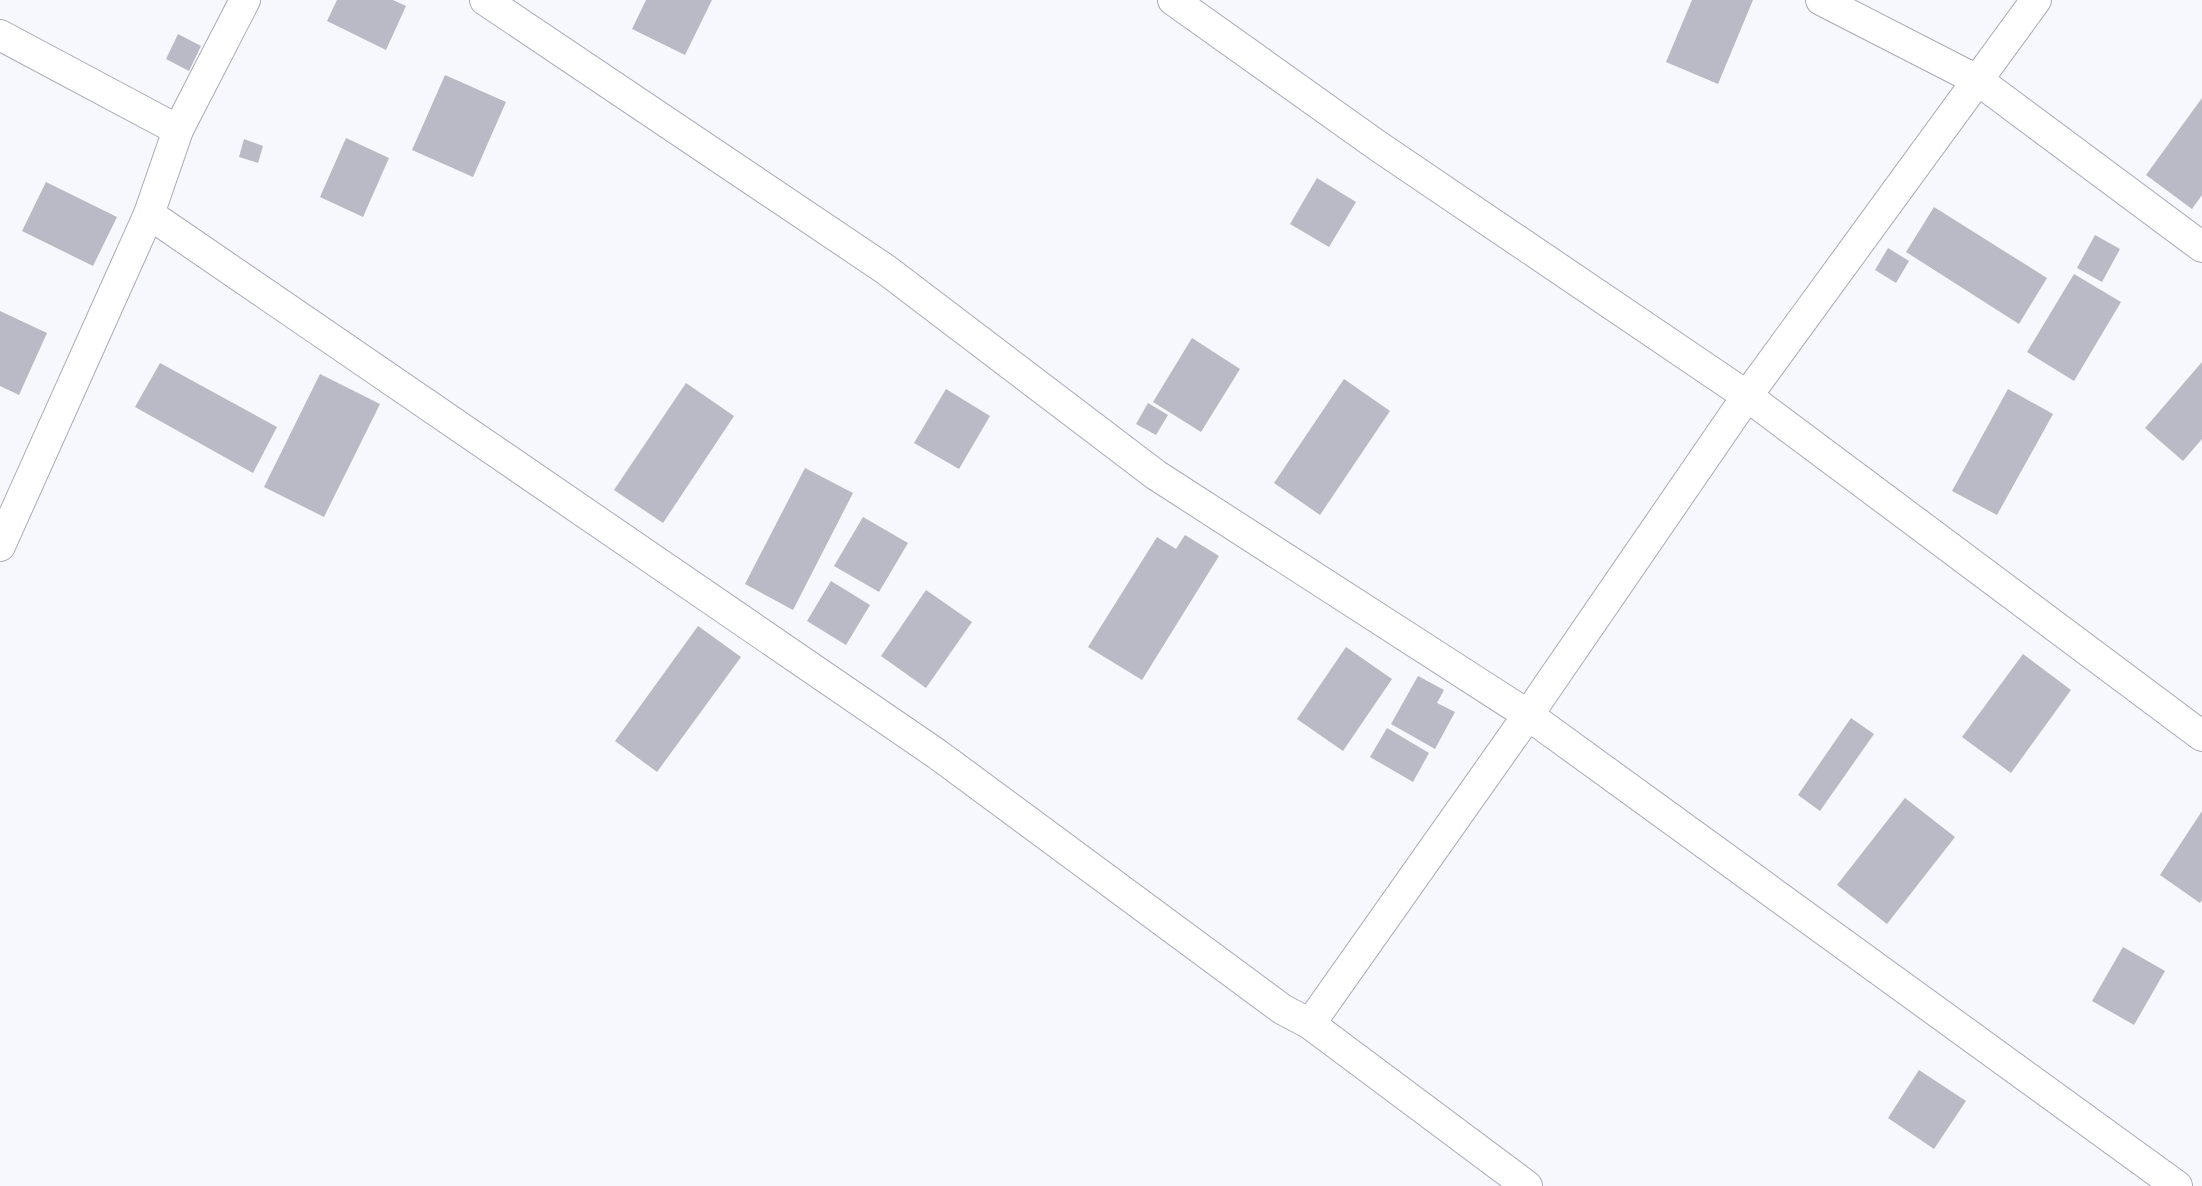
<svg xmlns="http://www.w3.org/2000/svg" width="2202" height="1186" viewBox="0 0 2202 1186" font-family="'Playfair Display',serif">
<style>
.building{fill:#b9bac5}
.lines{fill:none;stroke-linecap:round;stroke-linejoin:round}
.street-casing{stroke:#a9aab5;stroke-width:32}
.street{stroke:#fff;stroke-width:30}
</style>
<rect width="100%" height="100%" fill="#f7f7fe"/>
<!-- building -->
<g class="building">
<polygon points="337,0 393,0 406,6 386,50 327,21"/>
<polygon points="646,0 712,0 685,55 632,29"/>
<polygon points="1692,0 1753,0 1718,84 1666,62"/>
<polygon points="178,34 201,46 189,71 166,59"/>
<polygon points="445,75 506,102 473,177 412,150"/>
<polygon points="2202,98 2202,195 2192,209 2146,175"/>
<polygon points="346,138 389,158 363,217 320,197"/>
<polygon points="244,139 263,146 258,163 239,157"/>
<polygon points="1317,178 1356,202 1329,247 1290,224"/>
<polygon points="46,182 117,217 93,266 22,231"/>
<polygon points="1934,207 2047,278 2019,324 1906,252"/>
<polygon points="2095,235 2120,249 2102,282 2077,268"/>
<polygon points="1888,248 1909,261 1896,283 1875,270"/>
<polygon points="2074,274 2121,302 2074,381 2027,352"/>
<polygon points="0,311 47,333 19,395 0,386"/>
<polygon points="1192,338 1240,369 1201,432 1153,402"/>
<polygon points="2202,362 2202,439 2183,461 2145,428"/>
<polygon points="160,363 277,427 253,473 135,407"/>
<polygon points="320,374 380,404 324,517 264,487"/>
<polygon points="1344,379 1390,411 1320,515 1274,483"/>
<polygon points="686,383 734,416 663,523 614,490"/>
<polygon points="946,389 990,416 959,469 914,443"/>
<polygon points="2008,389 2053,414 1997,515 1952,491"/>
<polygon points="1148,403 1168,415 1156,435 1136,424"/>
<polygon points="805,468 853,493 793,610 745,584"/>
<polygon points="863,517 908,543 879,592 834,566"/>
<polygon points="1185,535 1219,556 1142,680 1088,647 1157,537 1176,549"/>
<polygon points="831,581 870,605 846,645 807,621"/>
<polygon points="926,590 972,622 926,688 881,656"/>
<polygon points="698,626 741,657 657,772 615,741"/>
<polygon points="1346,647 1392,679 1343,751 1297,719"/>
<polygon points="2023,654 2071,690 2011,773 1962,737"/>
<polygon points="1418,676 1444,690 1437,703 1455,712 1435,749 1391,724"/>
<polygon points="1851,718 1874,734 1820,811 1798,795"/>
<polygon points="1387,728 1429,753 1413,782 1370,757"/>
<polygon points="1905,798 1955,837 1887,924 1837,885"/>
<polygon points="2202,811 2202,900 2200,903 2160,875"/>
<polygon points="2123,947 2165,971 2134,1025 2092,1001"/>
<polygon points="1919,1070 1966,1101 1934,1149 1888,1118"/>
</g>
<g class="lines">
<defs>
<g id="street">
<polyline points="485,0 885,269 1156,475 1528,715 2177,1186"/>
<polyline points="1173,0 1378,146 1747,396 2202,736"/>
<polyline points="1821,0 1979,81 2202,247"/>
<polyline points="0,35 178,130"/>
<polyline points="149,214 937,754 1282,1009 1310,1024 1528,715 1747,396 2036,0"/>
<polyline points="0,546 149,214 178,130 245,0"/>
<polyline points="1310,1024 1527,1186"/>
</g>
</defs>
<!-- street casing -->
<use href="#street" class="street-casing"/>
<!-- street -->
<use href="#street" class="street"/>
</g>
</svg>
